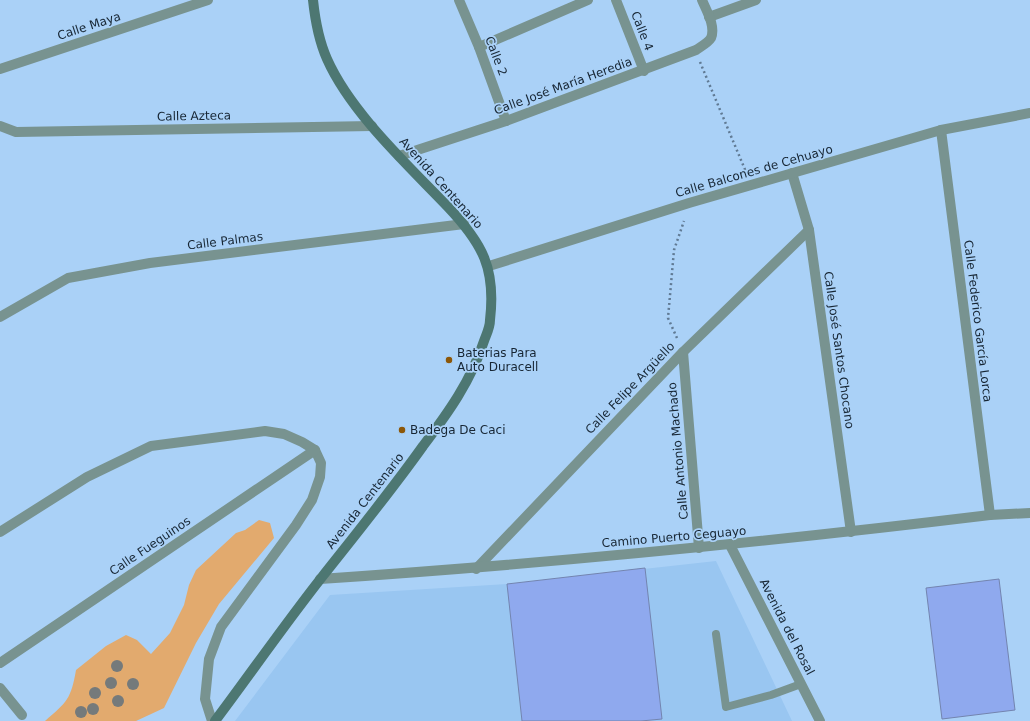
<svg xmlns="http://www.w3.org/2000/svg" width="1030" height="721" viewBox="0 0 1030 721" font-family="'DejaVu Sans',sans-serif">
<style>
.built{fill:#99c6f1}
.green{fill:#e2aa6e}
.building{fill:#8fa9ee;stroke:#7384af}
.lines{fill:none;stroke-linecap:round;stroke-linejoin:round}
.path{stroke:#607a94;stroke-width:2.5;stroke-dasharray:2 3;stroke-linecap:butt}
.service{stroke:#789390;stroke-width:8}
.minor{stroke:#789390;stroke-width:10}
.tertiary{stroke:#789390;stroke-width:10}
.secondary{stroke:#4d7772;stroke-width:10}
.tree{fill:#757a7b}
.poi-dot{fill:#8c5708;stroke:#aad1f7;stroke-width:1.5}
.labels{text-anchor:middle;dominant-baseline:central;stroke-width:3.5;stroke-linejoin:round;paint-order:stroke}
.street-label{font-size:12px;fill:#172634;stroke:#aad1f7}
.poi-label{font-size:12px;fill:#172634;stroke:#aad1f7;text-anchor:start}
</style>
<rect width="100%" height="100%" fill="#aad1f7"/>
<!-- built -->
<polygon class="built" points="716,561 792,721 235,721 330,595 507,584"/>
<!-- green -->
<path class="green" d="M259,520L270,523L274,538L219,604L196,643L164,708L136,721H45C67,702 71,699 76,670L106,646L126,635L137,640L151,654L170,633L184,605L189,585L196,570L236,533L245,530Z"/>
<!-- building -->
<g class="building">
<polygon points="645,568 662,719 641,721 522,721 507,584"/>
<polygon points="999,579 1015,710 942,719 926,588"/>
</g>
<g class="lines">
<!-- path -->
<g class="path">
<polyline points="700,62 746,172"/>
<polyline points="677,338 668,318 674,250 684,221"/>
</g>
<!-- service -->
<polyline class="service" points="716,634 726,707 771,695 801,684"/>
<!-- minor -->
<g class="minor">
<polyline points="459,0 479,47 506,121"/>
<polyline points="616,0 644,71"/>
<polyline points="709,17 756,0"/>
<polyline points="479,47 588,0"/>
<polyline points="0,69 208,0"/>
<polyline points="0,126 16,132 372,126"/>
<polyline points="941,130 990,515"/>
<path d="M399,156L506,121L696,50C700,47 708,43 711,38C716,26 706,10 702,0"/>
<polyline points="792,173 809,230 851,532"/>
<polyline points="489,266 689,203 941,130 1030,113"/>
<polyline points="0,317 68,278 150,263 464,224"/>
<polyline points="683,352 699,548"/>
<polyline points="0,532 87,477 151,446 265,431 284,434 302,442 315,450 321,463 320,477 312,500 296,525 221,627 209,659 205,699 212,721"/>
<polyline points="476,569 683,352 809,230"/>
<polyline points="0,663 315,450"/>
<polyline points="0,688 22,715"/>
</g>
<!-- tertiary -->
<g class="tertiary">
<polyline points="730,545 820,721"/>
<path d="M320,579C544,564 767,542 990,515L1030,513"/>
</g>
<!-- secondary -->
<path class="secondary" d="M215,721C251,673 285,624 322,577C356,534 391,491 423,446C448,413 471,381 484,341C486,335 490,328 490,320C496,269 483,244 448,207C408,165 351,113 327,59C319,41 315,19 313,0"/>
</g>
<!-- trees -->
<g class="tree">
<circle cx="117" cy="666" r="6"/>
<circle cx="111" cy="683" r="6"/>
<circle cx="133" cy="684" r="6"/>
<circle cx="95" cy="693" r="6"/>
<circle cx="118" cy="701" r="6"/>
<circle cx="93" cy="709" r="6"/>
<circle cx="81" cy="712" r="6"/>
</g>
<!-- markers -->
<g class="poi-dot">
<circle cx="449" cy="360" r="4"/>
<circle cx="402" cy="430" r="4"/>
</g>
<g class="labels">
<!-- street labels -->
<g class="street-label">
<text transform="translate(89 26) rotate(-18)">Calle Maya</text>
<text transform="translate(642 31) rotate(69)">Calle 4</text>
<text transform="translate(496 56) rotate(69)">Calle 2</text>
<text transform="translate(563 86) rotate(-20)">Calle José María Heredia</text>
<text transform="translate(194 116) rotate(-1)">Calle Azteca</text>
<text transform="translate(754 171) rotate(-16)">Calle Balcones de Cehuayo</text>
<text transform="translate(441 183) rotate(48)">Avenida Centenario</text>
<text transform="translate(225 241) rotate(-7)">Calle Palmas</text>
<text transform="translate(978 321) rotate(83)">Calle Federico García Lorca</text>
<text transform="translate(839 350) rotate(82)">Calle José Santos Chocano</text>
<text transform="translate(630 388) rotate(-46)">Calle Felipe Argüello</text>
<text transform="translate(678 451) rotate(-95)">Calle Antonio Machado</text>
<text transform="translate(365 501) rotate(-52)">Avenida Centenario</text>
<text transform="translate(674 537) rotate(-5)">Camino Puerto Ceguayo</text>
<text transform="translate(150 546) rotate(-34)">Calle Fueguinos</text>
<text transform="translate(787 627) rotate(63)">Avenida del Rosal</text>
</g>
<!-- poi labels -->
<g class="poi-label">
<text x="457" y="353">Baterias Para<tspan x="457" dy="14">Auto Duracell</tspan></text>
<text x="410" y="430">Badega De Caci</text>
</g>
</g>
</svg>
